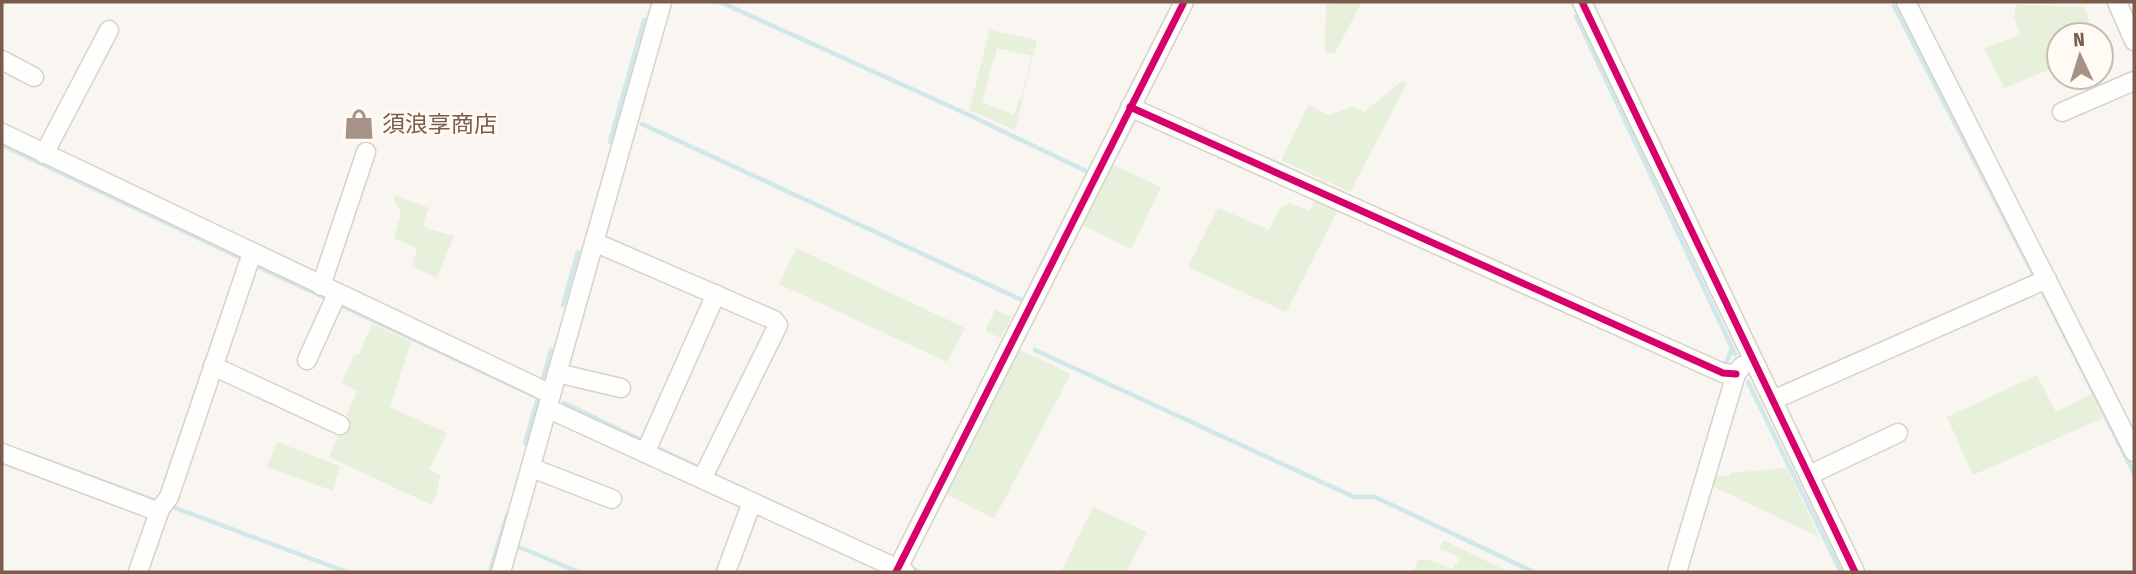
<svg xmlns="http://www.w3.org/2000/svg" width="2136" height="574" viewBox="0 0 2136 574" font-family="'Fira Sans Condensed','Noto Sans JP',sans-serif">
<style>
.green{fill:#e7f0db;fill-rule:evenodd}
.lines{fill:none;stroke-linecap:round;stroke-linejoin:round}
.stream{stroke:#d0e8ea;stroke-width:4.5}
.minor-casing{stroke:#d7d1cb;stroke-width:21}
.minor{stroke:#fefefd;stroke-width:18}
.cycleway-casing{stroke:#fffaf3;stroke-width:11}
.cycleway{stroke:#d6006c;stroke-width:7}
.labels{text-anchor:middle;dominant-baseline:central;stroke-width:6;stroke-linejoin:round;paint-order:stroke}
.poi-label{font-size:23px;fill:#7a5c4d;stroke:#fffaf3;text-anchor:start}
</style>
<rect width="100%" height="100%" fill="#f9f5f0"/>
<!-- green -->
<g class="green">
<polygon points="1361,3 1335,53 1325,53 1326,4"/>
<polygon points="2016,5 2084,7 2094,35 2059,35 2059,66 2004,88 1984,48 2020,35 2014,17"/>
<path d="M990,30L1037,40L1015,130L969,110ZM997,48L1032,56L1021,98L1019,99L1014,115L982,102Z"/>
<polygon points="1402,81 1407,83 1350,192 1281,160 1309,105 1329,115 1352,107 1364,112"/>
<polygon points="1109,163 1161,187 1131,249 1079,223"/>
<polygon points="394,195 429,208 423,223 426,228 454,236 437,278 412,266 417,248 394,238 401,213 394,200"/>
<polygon points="1317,196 1340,206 1286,312 1188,267 1218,208 1269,230 1280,209 1289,203 1309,211"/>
<polygon points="796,248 965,328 947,362 779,284"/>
<polygon points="995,310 1012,317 1001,338 985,331"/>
<polygon points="372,324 411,342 390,407 447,433 429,469 440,475 437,493 432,505 329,457 357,391 342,383 354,355 359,354"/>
<polygon points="1014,347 1071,374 994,519 941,491"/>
<polygon points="2037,375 2056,412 2091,394 2103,418 1973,475 1947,417"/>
<polygon points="277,442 340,466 333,491 267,467"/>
<polygon points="1787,468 1819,537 1708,484 1711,476 1729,476 1730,473"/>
<polygon points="1093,507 1147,532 1126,572 1061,572"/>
<polygon points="1443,540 1509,572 1413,572 1418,560 1428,560 1453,569 1460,558 1440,548"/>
</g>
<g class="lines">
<!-- stream -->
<g class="stream">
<polyline points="720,2 967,114 1090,173"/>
<polyline points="1894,6 2036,279"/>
<polyline points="1576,16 1735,354"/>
<polyline points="642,124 1024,301"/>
<polyline points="610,142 644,20"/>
<polyline points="2,145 245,260"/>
<polyline points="1257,155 1281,165"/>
<polyline points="252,264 330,300"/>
<polyline points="2040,286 2134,473"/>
<polyline points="338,304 541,399"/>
<polyline points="563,305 578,252"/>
<polyline points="1035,350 1354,497 1375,497 1534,572"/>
<polyline points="1720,363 1725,365 1732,349"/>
<polyline points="1748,382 1841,572"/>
<polyline points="541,386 551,350"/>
<polyline points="564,403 645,442"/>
<polyline points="525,443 538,398"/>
<polyline points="653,446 702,469"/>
<polyline points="32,455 159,502"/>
<polyline points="710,473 746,490"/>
<polyline points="170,506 347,572"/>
<polyline points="519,547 579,572"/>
<polyline points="909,567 920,572"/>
<polyline points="490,572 507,515"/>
</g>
<defs>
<g id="minor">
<polyline points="1582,2 1855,572"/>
<polyline points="1906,2 2134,452"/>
<polyline points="2117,2 2134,41"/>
<polyline points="2,60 34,77"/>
<polyline points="1130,107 1723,373 1736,374"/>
<polyline points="2062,112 2134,81"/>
<polyline points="2,133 551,394"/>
<polyline points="44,154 109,30"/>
<polyline points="594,242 774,320 778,325 702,479"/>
<polyline points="321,286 366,152"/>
<polyline points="307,360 337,294"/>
<polyline points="213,366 340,425"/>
<polyline points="557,373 621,388"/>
<polyline points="1773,400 2047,279"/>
<polyline points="549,409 905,572"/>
<polyline points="2,453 159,512"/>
<polyline points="645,453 716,294"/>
<polyline points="532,468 612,499"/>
<polyline points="1809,475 1898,433"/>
<polyline points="138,572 160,509 169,497 252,253"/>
<polyline points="501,572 662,2"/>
<polyline points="726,572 752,502"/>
<polyline points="896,572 1184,2"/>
<polyline points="1677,572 1736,374 1742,366"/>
</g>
</defs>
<!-- minor casing -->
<use href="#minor" class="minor-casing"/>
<!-- minor -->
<use href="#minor" class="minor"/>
<defs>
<g id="cycleway">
<polyline points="1582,2 1855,572"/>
<polyline points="1130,107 1723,373 1736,374"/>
<polyline points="896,572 1184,2"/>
</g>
</defs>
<!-- cycleway casing -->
<use href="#cycleway" class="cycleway-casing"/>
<!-- cycleway -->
<use href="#cycleway" class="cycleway"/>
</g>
<!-- icons -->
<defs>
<symbol id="shop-bare" viewBox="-9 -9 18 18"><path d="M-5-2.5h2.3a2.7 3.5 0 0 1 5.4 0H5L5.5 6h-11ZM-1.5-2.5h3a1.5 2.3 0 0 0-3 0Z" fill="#a69286" stroke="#fffaf3" stroke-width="2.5" paint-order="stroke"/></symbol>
</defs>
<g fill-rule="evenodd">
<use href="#shop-bare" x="337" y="102" width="44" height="44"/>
</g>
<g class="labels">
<!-- poi labels -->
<g class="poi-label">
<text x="382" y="124">須浪享商店</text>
</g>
</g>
<!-- border -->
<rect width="2136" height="574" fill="none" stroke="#7a5c4d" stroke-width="7"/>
<!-- north arrow -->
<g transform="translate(2080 56) rotate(356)"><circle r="33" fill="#fffaf3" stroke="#cabbb1" stroke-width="2"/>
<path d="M0-5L12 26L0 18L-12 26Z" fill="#a69286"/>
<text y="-10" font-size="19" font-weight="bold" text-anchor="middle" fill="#7a5c4d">N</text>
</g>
</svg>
